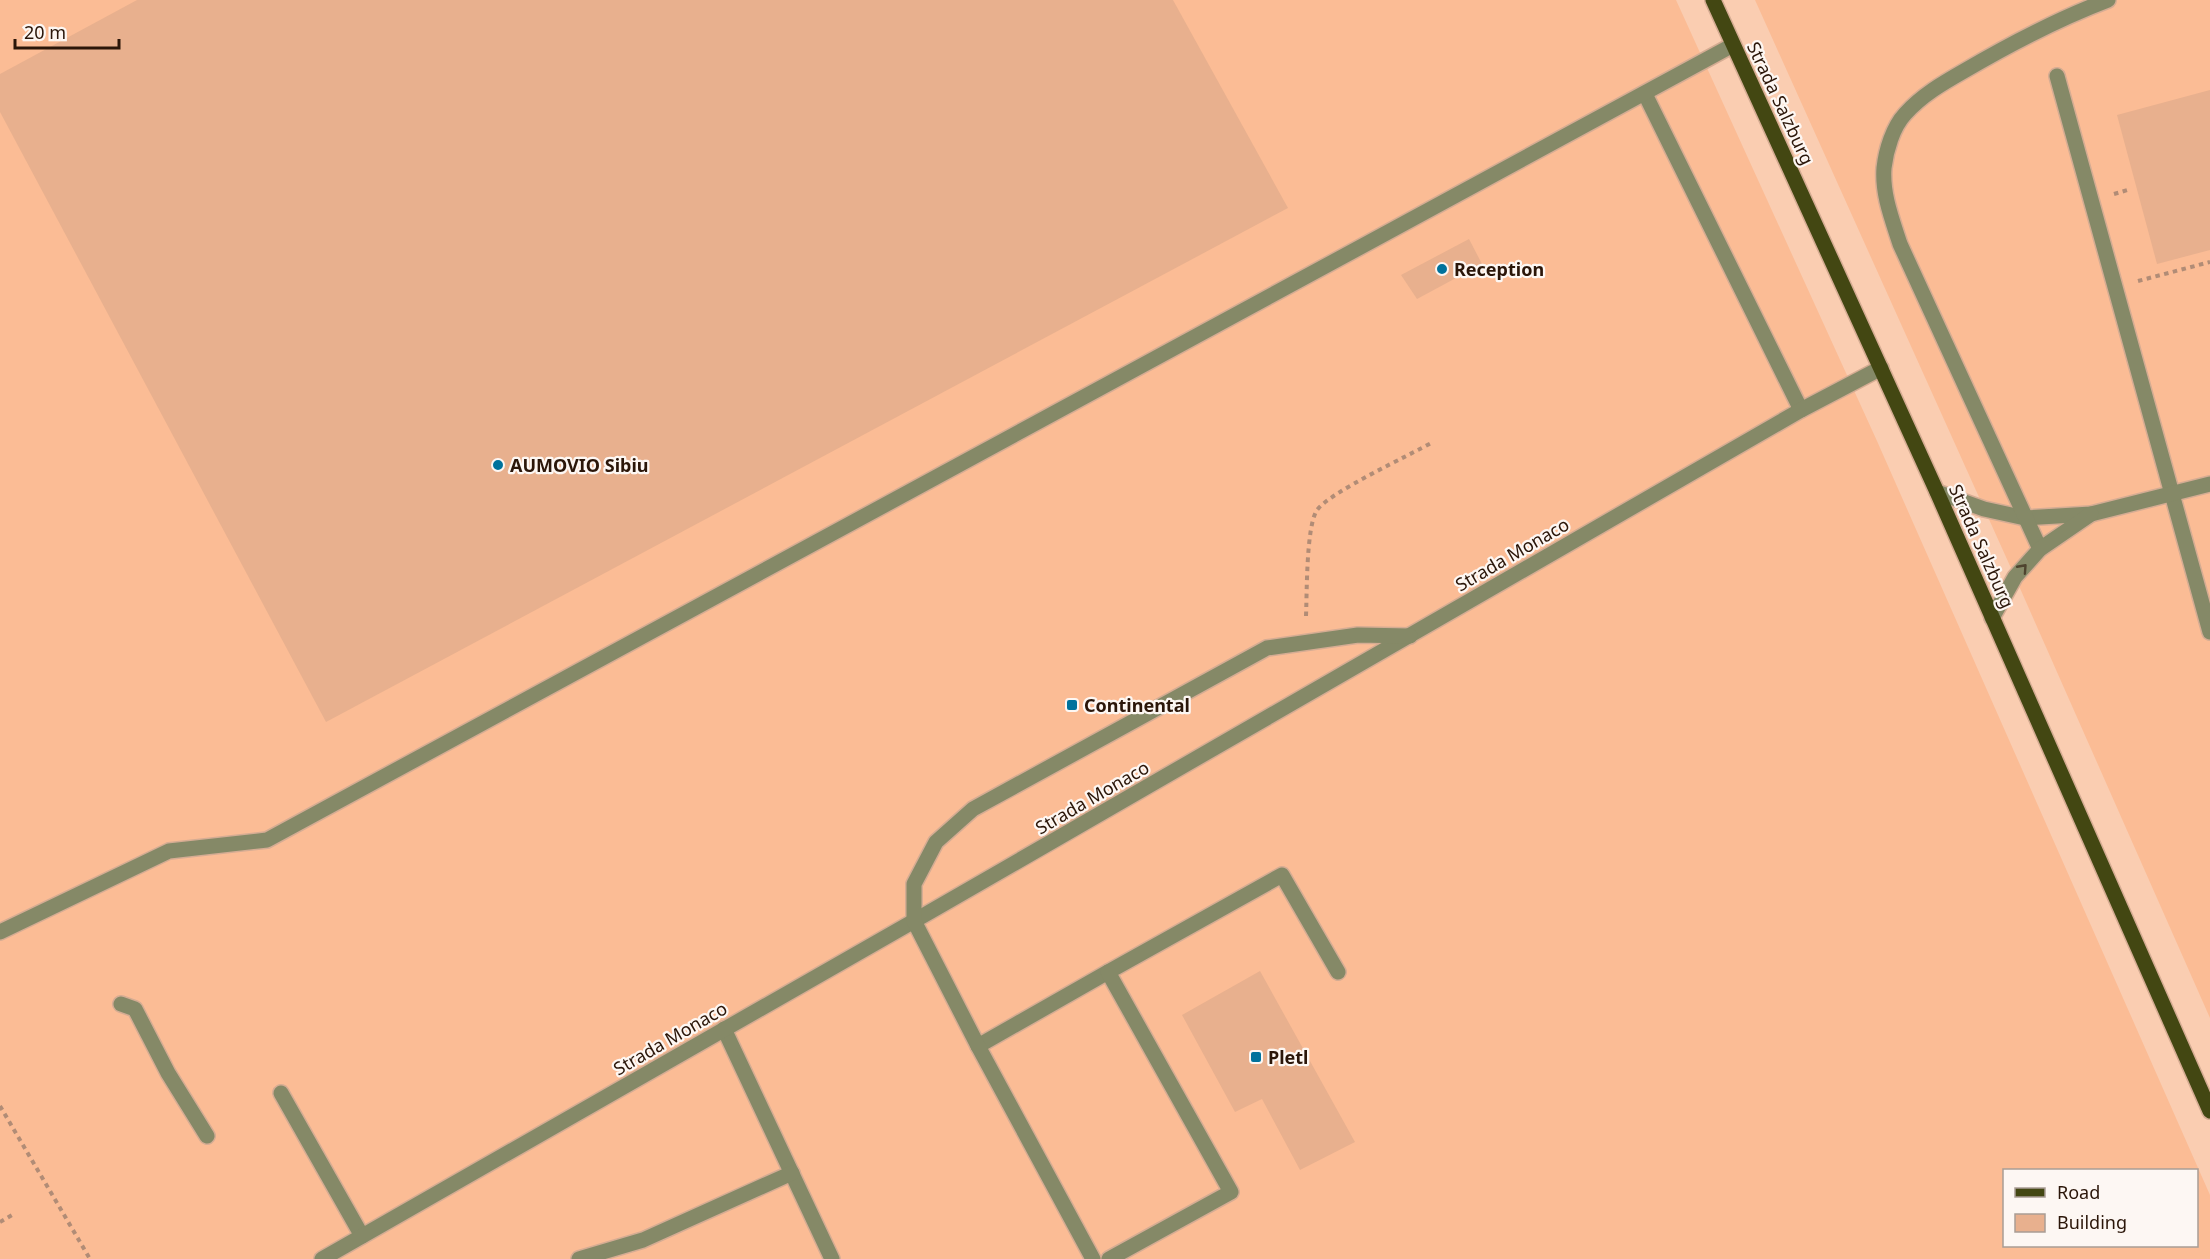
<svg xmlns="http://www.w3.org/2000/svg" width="2210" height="1259" viewBox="0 0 2210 1259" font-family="'Noto Sans',sans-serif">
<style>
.built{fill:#fbbc95;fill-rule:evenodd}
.building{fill:#e8b08e}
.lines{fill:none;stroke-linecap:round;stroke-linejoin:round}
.minor-casing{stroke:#d5ac93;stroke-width:18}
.major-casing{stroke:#d5ac93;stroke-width:18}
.path{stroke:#b18c76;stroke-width:4;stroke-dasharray:4.5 4.5;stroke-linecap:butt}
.minor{stroke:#858967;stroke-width:15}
.major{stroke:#434712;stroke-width:15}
.oneway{stroke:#4f442f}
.poi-dot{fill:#00729c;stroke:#fdf7f3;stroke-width:2}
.labels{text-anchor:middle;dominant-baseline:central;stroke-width:4.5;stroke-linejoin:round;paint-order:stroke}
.street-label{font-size:18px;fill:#2b1609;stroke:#fdf7f3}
.poi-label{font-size:18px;font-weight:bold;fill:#2b1609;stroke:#fdf7f3;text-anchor:start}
</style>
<rect width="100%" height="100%" fill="#facdb1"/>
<!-- built -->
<g class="built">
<path d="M0,0H1676L1877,441L2210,1195V1259H0ZM2004,1170H2196V1246H2004Z"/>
<polygon points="1755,0 2210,0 2210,1018 2015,577"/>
</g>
<!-- building -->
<g class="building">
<polygon points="137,0 1173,0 1288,208 326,722 0,112 0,74"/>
<polygon points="2210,90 2210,250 2157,264 2117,115"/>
<polygon points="1469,239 1482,264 1417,299 1401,275"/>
<polygon points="1260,971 1355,1142 1300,1170 1262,1099 1235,1112 1182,1015"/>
</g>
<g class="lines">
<defs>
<g id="minor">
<polyline points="2057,76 2210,632"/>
<polyline points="1645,94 1801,410"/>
<polyline points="1937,492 1984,509 2025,518 2091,514 2210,484"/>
<path d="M2040,549L1900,244C1892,219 1882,194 1884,168C1886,150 1893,127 1905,114C1922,95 1943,83 1964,71C2010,44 2058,19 2108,0"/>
<polyline points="1992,618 2015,577 2040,549 2091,514"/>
<polyline points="0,932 169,851 267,840 1733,45"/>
<polyline points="121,1004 135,1009 168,1073 207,1136"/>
<polyline points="724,1029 832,1259"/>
<polyline points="978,1046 1108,972"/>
<polyline points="281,1093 362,1236"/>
<polyline points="322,1259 914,921 1801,410 1881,368"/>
<polyline points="579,1259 643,1240 792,1173"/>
<polyline points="1093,1259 978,1046 914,921 914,884 936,842 973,809 1267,648 1358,635 1410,636"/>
<polyline points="1109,1259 1231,1192 1108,972 1282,875 1338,972"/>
</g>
<polyline id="major" points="1713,0 1937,492 2210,1111"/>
</defs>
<!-- minor casing -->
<use href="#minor" class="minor-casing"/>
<!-- major casing -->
<use href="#major" class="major-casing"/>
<!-- path -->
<g class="path">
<polyline points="2114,194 2131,189"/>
<polyline points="2138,281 2210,262"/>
<path d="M1306,616C1307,594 1306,527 1317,510C1330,492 1410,455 1433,442"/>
<polyline points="0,1106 90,1259"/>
<polyline points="0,1222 14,1214"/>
</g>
<!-- minor -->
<use href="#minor" class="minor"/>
<!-- major -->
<use href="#major" class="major"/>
</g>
<!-- one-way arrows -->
<defs><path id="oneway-chevron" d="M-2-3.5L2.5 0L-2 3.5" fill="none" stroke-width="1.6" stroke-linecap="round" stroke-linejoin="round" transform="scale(1.5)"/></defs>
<use class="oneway" href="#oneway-chevron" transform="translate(2023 568) rotate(-48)"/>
<!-- markers -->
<g class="poi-dot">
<circle cx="1442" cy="269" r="6"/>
<circle cx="498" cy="465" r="6"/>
<rect x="1066" y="699" width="12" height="12" rx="3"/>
<rect x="1250" y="1051" width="12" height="12" rx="3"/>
</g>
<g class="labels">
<!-- street labels -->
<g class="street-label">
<text transform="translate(1781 103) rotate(65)">Strada Salzburg</text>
<text transform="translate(1982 546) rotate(66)">Strada Salzburg</text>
<text transform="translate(1512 554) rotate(-30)">Strada Monaco</text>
<text transform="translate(1092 797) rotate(-30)">Strada Monaco</text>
<text transform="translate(670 1038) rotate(-30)">Strada Monaco</text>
</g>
<!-- poi labels -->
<g class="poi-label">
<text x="1454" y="269">Reception</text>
<text x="510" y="465">AUMOVIO Sibiu</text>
<text x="1084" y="705">Continental</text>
<text x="1268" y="1057">Pletl</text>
</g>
</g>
<!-- legend -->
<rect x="2003" y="1169" width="195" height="78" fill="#fdf7f3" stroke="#a99d95" stroke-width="1.5"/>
<rect x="2015" y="1188" width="30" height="9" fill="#434712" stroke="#a99d95" stroke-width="1.5"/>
<text x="2057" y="1199" font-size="18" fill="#2b1609">Road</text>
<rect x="2015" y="1214" width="30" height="18" fill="#e8b08e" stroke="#a99d95" stroke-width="1.5"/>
<text x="2057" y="1229" font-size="18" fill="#2b1609">Building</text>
<!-- scale -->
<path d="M15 39v9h104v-9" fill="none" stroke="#2b1609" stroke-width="3"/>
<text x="24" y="39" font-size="18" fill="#2b1609" stroke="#fdf7f3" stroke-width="4.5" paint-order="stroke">20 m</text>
</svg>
